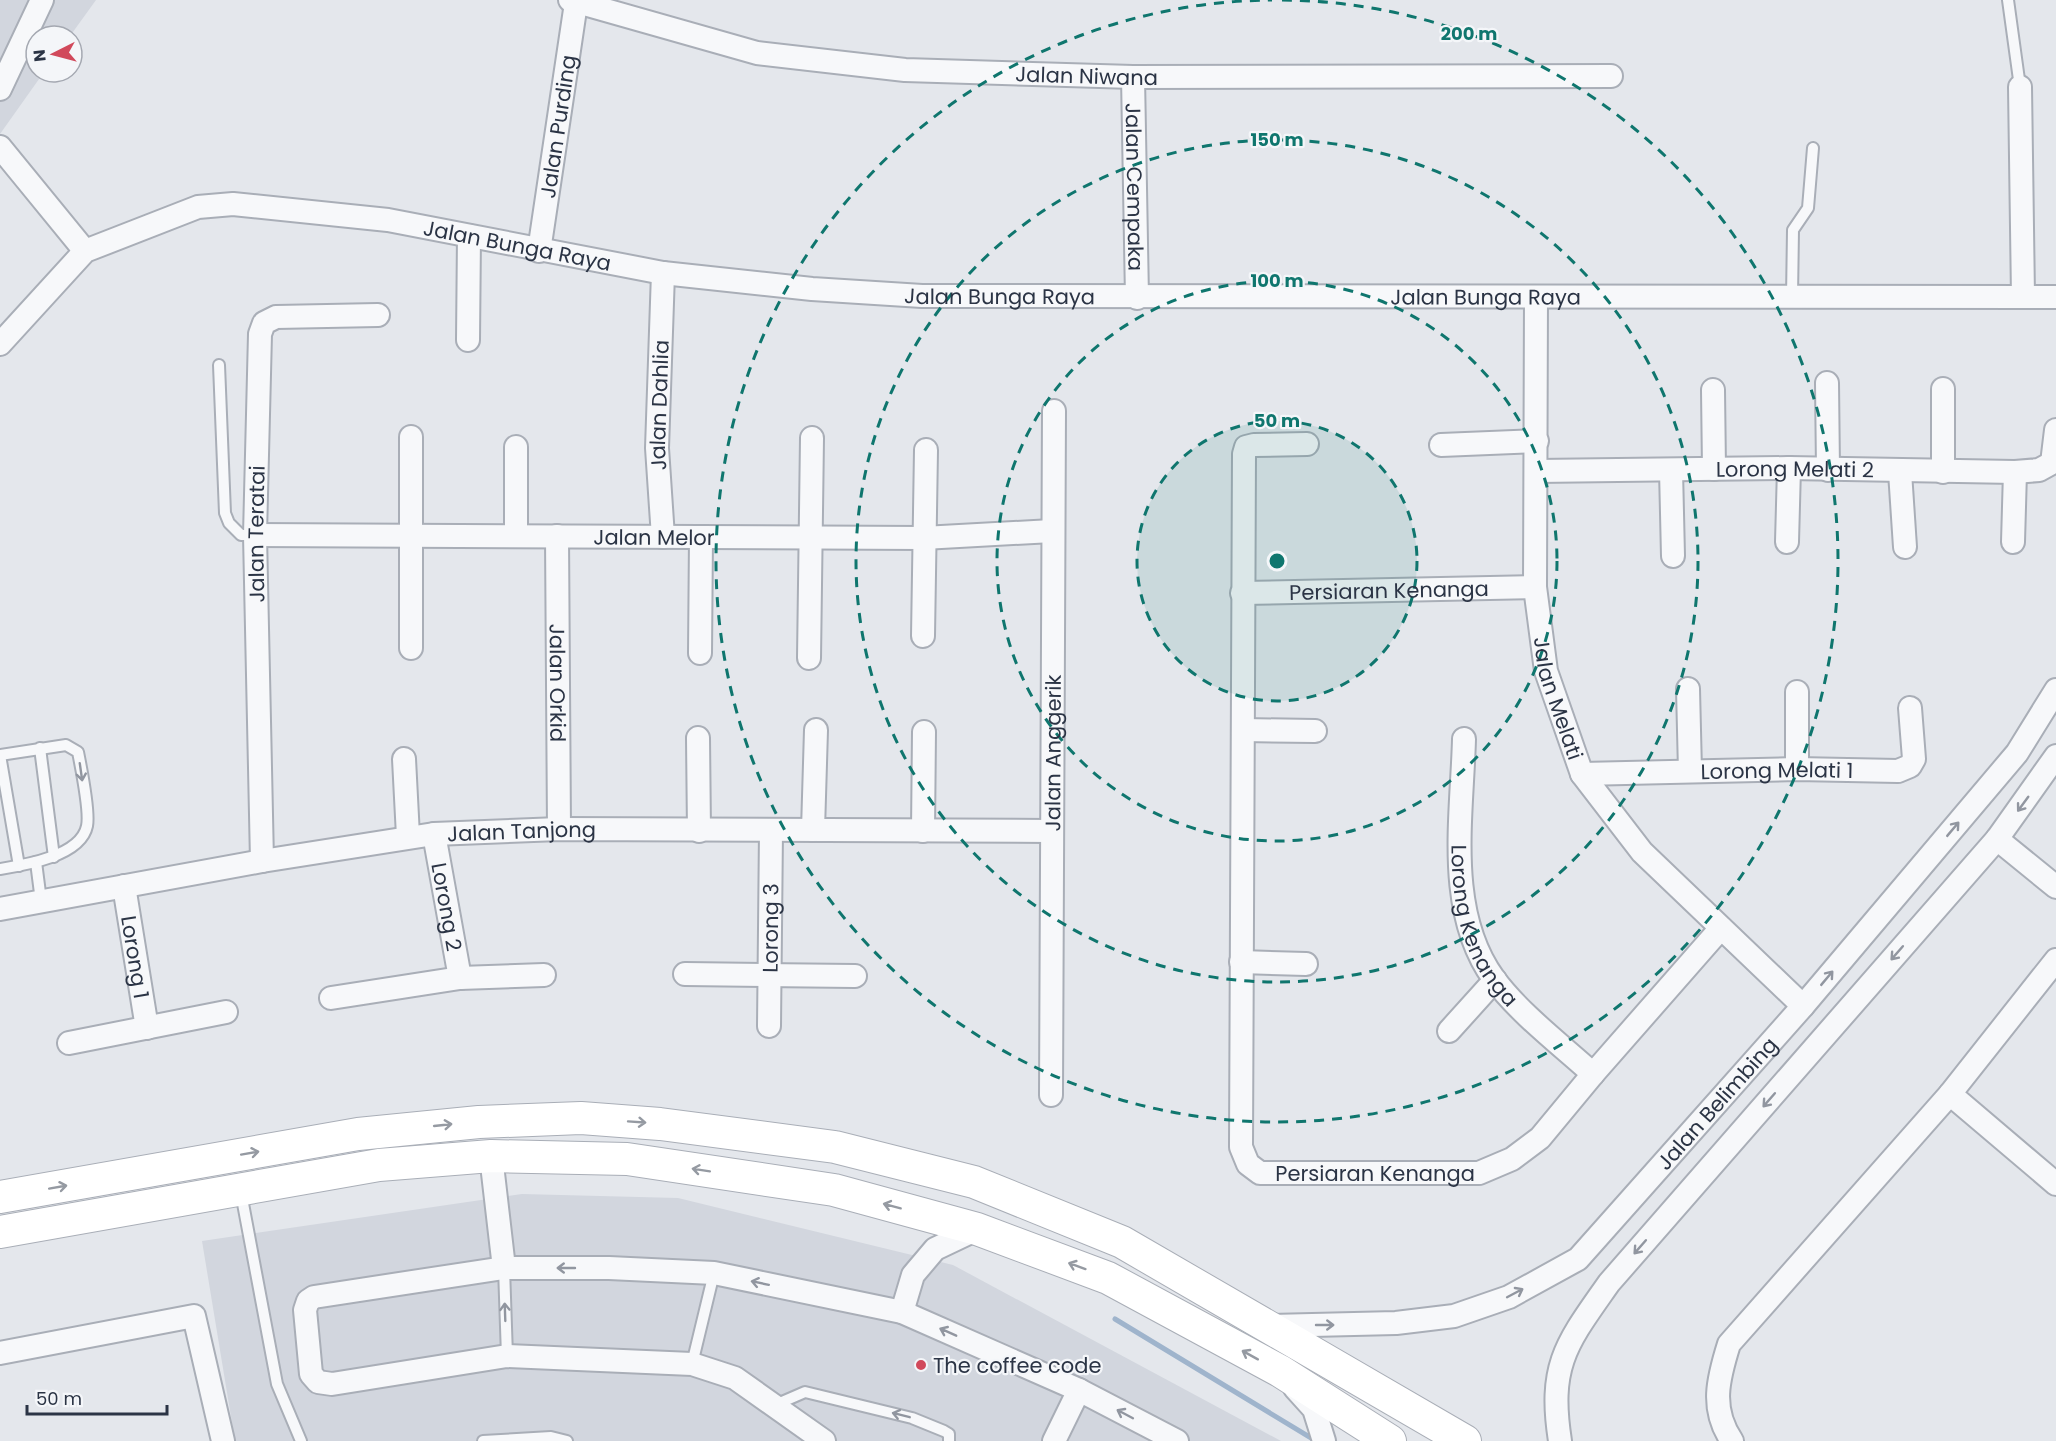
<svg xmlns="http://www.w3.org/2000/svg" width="2056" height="1441" viewBox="0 0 2056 1441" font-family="Poppins,sans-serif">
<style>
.built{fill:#d2d6de}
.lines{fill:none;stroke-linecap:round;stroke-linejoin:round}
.stream{stroke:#9fb4cc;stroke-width:5}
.lane-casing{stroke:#a9aeb7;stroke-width:14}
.street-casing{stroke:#a9aeb7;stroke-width:26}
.secondary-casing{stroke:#a9aeb7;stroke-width:34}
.lane{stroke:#f7f8fa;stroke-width:10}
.street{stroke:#f7f8fa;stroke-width:22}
.secondary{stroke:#fff;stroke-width:32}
.oneway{stroke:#9196a0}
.oneway2{stroke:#959aa2}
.ring{fill:none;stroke:#0f766e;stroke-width:3;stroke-dasharray:10 8}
.poi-dot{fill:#d1495b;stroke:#f4f6f9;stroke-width:2}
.labels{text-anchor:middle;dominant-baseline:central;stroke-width:4.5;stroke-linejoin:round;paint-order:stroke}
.street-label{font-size:21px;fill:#2b3445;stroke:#f4f6f9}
.poi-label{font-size:21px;fill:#2b3445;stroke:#f4f6f9;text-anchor:start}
.centre{fill:#0f766e;stroke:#f4f6f9;stroke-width:3}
.ring-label{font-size:18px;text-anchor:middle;font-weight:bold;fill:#0f766e;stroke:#f4f6f9;stroke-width:4.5;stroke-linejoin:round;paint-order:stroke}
</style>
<rect width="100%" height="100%" fill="#e4e7ec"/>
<!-- built -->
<g class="built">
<polygon points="0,0 96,0 70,36 36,36 36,72 44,72 0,134"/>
<polygon points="522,1194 678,1198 953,1265 1281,1441 235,1441 202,1241"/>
</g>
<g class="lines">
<!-- stream -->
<polyline class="stream" points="1115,1319 1316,1441"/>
<defs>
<g id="lane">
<polyline points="2008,0 2020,87"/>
<polyline points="1792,297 1793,230 1808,208 1813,148"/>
<polyline points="219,365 225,513 229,523 241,535 255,535"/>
<polyline points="40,748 54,857"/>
<path d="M0,755L66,745L78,752C81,767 90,812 87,826C81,856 25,865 0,869"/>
<polyline points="0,755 19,866"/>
<polyline points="36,862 41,901"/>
<polyline points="241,1193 277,1384 301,1441"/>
<polyline points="504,1268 507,1356"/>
<polyline points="692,1364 714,1273"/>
<polyline points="775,1405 805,1392 912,1418 944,1431 949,1434 949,1441"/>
<polyline points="483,1441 551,1437 567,1441"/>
</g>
<g id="street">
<path id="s1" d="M570,0L757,53L905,70L1133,77L1611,76"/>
<path id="s2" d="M1133,77L1137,298"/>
<polyline points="2020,87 2023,297"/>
<polyline points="0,89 42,0"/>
<polyline points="0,147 85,251"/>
<path id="s3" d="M539,251L576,3"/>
<path id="s4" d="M1536,297L1535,587L1546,671L1582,774L1642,852L1803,1006"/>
<polyline points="468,340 469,236"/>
<path id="s5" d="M0,344L85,251L198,207L233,204L388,220L663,273L812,289L922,296L2056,297"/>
<polyline points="1827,383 1828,470"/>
<polyline points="1713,390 1714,469"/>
<path id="s6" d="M1307,444L1254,445L1246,447L1244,454L1241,1147L1248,1164L1260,1173H1479L1512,1159L1540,1138L1593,1074L1721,928"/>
<polyline points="1441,445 1537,441"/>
<polyline points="516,447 516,536"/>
<polyline points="1671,470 1673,556"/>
<path id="s7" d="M1537,471L1789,468L2015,472L2039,470L2052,463L2056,430"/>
<polyline points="1900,472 1905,547"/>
<polyline points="1943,472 1943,389"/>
<path id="s8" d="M255,535L923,538L1052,531"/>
<path id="s9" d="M557,536L559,829"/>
<path id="s10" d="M663,537L657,448L663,273"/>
<polyline points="1787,542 1789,468"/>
<polyline points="2013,542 2015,472"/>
<path id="s11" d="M1242,593L1535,587"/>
<polyline points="923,636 926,450"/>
<polyline points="411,648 411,437"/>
<polyline points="700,653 701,537"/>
<polyline points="809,658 812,438"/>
<polyline points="1688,689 1690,771"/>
<polyline points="1243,730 1315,731"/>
<polyline points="698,738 699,831"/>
<path id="s12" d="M1464,739C1462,817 1445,912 1494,979C1519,1013 1561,1045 1593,1074"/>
<polyline points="404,759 408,836"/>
<polyline points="1797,769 1797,692"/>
<path id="s13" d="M1582,774L1797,769L1898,771L1910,766L1914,759L1910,708"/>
<polyline points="813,830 816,730"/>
<polyline points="923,831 924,732"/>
<path id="s14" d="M434,834L460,978"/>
<polyline points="1997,839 2056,887"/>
<path id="s15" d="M262,861L255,535L260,334L264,323L276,317L378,315"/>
<path id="s16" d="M124,886L147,1028"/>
<path id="s17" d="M0,909L262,861L434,834L559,829L1050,831"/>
<polyline points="1241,962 1306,964"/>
<polyline points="685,974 855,976"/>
<polyline points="331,998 460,978 544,975"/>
<path id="s18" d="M769,1026L771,831"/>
<polyline points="1449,1031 1495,980"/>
<polyline points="69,1043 226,1012"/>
<polyline points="1950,1094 2056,1184"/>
<path id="s19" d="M1051,1095L1054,411"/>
<polyline points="491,1156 504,1268"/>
<polyline points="902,1312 913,1275 935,1249 977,1229"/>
<path id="s20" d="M1268,1326L1396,1323L1454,1316L1509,1297L1578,1259L1803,1006L2017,753L2056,690"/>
<polyline points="0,1353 194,1316 223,1441"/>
<polyline points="1295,1388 1314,1409 1324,1441"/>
<polyline points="824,1441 735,1378 692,1364 507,1356 332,1384 318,1382 311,1374 305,1310 308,1301 314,1297 504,1268 609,1268 714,1273 902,1312 1079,1390 1177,1441"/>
<polyline points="1054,1441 1079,1390"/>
<path d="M1560,1441C1548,1364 1567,1343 1609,1283L1997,839L2056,756"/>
<path d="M1732,1441C1710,1409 1718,1379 1729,1344L1950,1094L2056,960"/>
</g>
<g id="secondary">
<polyline points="0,1197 358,1134 479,1122 581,1118 660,1124 835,1147 974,1182 1122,1242 1465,1441"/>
<polyline points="0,1232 379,1165 491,1156 627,1159 834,1190 977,1229 1108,1278 1280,1371 1390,1441"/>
</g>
</defs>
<!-- lane casing -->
<use href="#lane" class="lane-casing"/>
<!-- street casing -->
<use href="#street" class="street-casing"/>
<!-- secondary casing -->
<use href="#secondary" class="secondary-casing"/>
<!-- lane -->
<use href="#lane" class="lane"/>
<!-- street -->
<use href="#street" class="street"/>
<!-- secondary -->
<use href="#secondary" class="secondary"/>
</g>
<!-- one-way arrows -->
<defs><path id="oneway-shaft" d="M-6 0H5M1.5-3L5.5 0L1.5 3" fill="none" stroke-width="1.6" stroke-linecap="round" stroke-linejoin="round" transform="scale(1.5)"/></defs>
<g class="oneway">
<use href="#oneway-shaft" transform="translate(81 772) rotate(82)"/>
<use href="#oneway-shaft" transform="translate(2023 804) rotate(126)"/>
<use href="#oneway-shaft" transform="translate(1953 829) rotate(-50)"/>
<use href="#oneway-shaft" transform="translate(1897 953) rotate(131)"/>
<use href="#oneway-shaft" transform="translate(1827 978) rotate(-50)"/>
<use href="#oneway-shaft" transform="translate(1769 1100) rotate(131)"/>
<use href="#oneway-shaft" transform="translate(1640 1247) rotate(131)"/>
<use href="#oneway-shaft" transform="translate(566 1268) rotate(180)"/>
<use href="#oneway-shaft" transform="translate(760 1283) rotate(-168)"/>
<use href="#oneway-shaft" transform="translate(1515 1293) rotate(-28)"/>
<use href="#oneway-shaft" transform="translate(505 1312) rotate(-92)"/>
<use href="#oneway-shaft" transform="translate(1325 1325)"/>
<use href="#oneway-shaft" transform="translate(948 1332) rotate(-156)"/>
<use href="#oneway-shaft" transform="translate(1125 1414) rotate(-152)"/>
<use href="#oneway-shaft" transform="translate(901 1415) rotate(-166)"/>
</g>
<g class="oneway2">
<use href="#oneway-shaft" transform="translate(637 1122) rotate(4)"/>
<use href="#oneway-shaft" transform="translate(443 1125) rotate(-6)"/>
<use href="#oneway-shaft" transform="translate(250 1153) rotate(-10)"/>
<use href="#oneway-shaft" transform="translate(701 1170) rotate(-171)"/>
<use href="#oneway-shaft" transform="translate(58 1187) rotate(-10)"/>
<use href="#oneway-shaft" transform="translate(892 1206) rotate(-165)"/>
<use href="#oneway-shaft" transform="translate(1077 1266) rotate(-160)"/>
<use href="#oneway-shaft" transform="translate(1250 1355) rotate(-151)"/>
</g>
<!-- distance rings -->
<circle cx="1277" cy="561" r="140" fill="#0f766e" fill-opacity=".12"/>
<g class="ring">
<circle cx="1277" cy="561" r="140"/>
<circle cx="1277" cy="561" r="280"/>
<circle cx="1277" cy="561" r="421"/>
<path d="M1282 0A561 561 0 1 1 1272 0"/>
</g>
<!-- markers -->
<circle class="poi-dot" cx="921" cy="1365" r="6"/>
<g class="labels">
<!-- street labels -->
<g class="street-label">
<text stroke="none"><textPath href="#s1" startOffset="525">Jalan Niwana</textPath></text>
<text stroke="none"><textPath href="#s3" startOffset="126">Jalan Purding</textPath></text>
<text stroke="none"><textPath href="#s2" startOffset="110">Jalan Cempaka</textPath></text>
<text stroke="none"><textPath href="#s5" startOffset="570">Jalan Bunga Raya</textPath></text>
<text stroke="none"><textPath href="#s5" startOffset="1056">Jalan Bunga Raya</textPath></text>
<text stroke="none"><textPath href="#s5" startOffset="1542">Jalan Bunga Raya</textPath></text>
<text stroke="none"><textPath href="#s10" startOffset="132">Jalan Dahlia</textPath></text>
<text stroke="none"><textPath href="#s7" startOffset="258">Lorong Melati 2</textPath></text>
<text stroke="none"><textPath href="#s15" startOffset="327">Jalan Teratai</textPath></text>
<text stroke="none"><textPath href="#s8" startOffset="399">Jalan Melor</textPath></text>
<text stroke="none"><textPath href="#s11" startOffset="147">Persiaran Kenanga</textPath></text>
<text stroke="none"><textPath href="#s9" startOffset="147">Jalan Orkid</textPath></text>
<text stroke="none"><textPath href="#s4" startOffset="404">Jalan Melati</textPath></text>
<text stroke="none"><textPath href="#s19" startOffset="342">Jalan Anggerik</textPath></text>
<text stroke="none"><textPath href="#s13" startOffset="195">Lorong Melati 1</textPath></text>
<text stroke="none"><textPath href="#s17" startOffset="528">Jalan Tanjong</textPath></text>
<text stroke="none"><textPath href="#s14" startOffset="74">Lorong 2</textPath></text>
<text stroke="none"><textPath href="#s12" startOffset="192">Lorong Kenanga</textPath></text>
<text stroke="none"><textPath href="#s18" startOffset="98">Lorong 3</textPath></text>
<text stroke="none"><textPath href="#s16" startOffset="72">Lorong 1</textPath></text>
<text stroke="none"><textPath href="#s20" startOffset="532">Jalan Belimbing</textPath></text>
<text stroke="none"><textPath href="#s6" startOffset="910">Persiaran Kenanga</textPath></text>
</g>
<!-- poi labels -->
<g class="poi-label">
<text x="933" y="1365">The coffee code</text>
</g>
</g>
<circle cx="1277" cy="561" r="9" class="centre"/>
<g class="ring-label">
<text x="1469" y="40">200 m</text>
<text x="1277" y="146">150 m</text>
<text x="1277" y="287">100 m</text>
<text x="1277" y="427">50 m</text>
</g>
<!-- north arrow -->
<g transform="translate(54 54) rotate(264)"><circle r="28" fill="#f4f6f9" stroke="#a4a8b1" stroke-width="1.5"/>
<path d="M0-4.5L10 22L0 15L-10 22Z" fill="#d1495b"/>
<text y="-9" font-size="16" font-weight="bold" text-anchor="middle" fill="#2b3445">N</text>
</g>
<!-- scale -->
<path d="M27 1405v9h140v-9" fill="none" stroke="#2b3445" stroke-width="3"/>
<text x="36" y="1405" font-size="18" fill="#2b3445" stroke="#f4f6f9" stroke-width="4.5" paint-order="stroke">50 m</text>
</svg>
